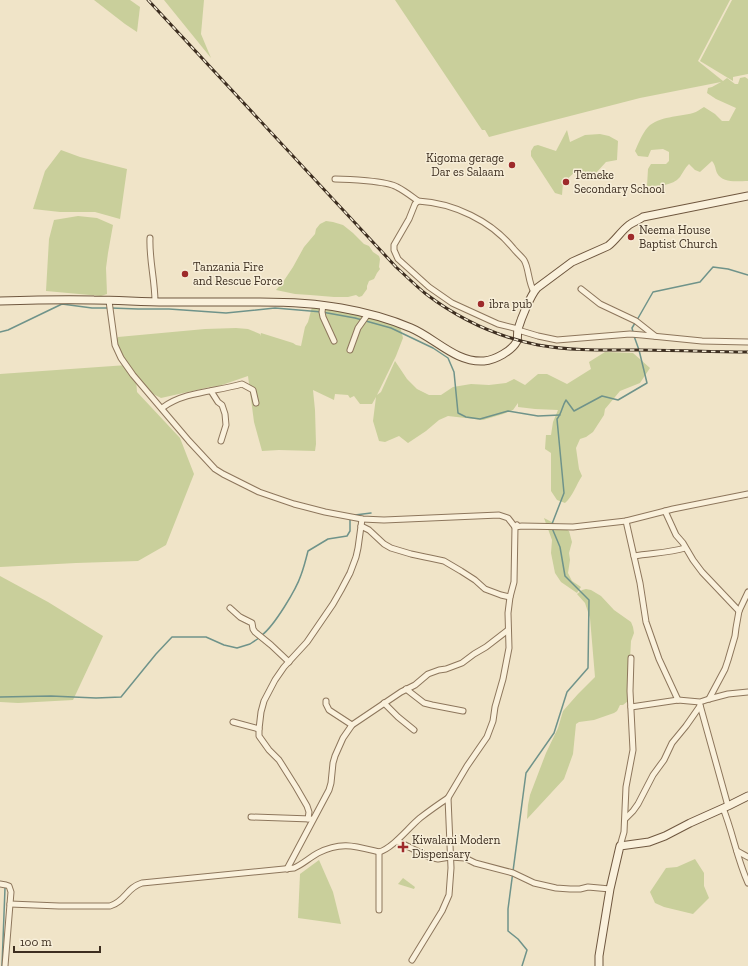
<svg xmlns="http://www.w3.org/2000/svg" width="748" height="966" viewBox="0 0 748 966" font-family="'Zilla Slab',serif">
<style>
.green{fill:#c9cf9b}
.lines{fill:none;stroke-linecap:round;stroke-linejoin:round}
.stream{stroke:#6f938a;stroke-width:1.5}
.street-casing{stroke:#8d765c;stroke-width:7}
.secondary-casing{stroke:#6f573f;stroke-width:9}
.street{stroke:#faf1dc;stroke-width:5}
.secondary{stroke:#faf1dc;stroke-width:7}
.rail-casing{stroke:#3d2e20;stroke-width:3}
.rail{stroke:#f7eed8;stroke-width:1.5;stroke-dasharray:4.5;stroke-linecap:butt}
.poi-dot{fill:#9e2a2b;stroke:#f7eed8;stroke-width:1.5}
.labels{text-anchor:middle;dominant-baseline:central;stroke-width:3;stroke-linejoin:round;paint-order:stroke}
.poi-label{font-size:12px;fill:#3d2e20;stroke:#f7eed8;text-anchor:start}
</style>
<rect width="100%" height="100%" fill="#f0e4c8"/>
<!-- green -->
<g class="green">
<polygon points="94,0 130,0 140,7 137,32 125,24"/>
<polygon points="164,0 204,0 201,34 211,58"/>
<path d="M395,0H730L698,61L723,81L727,78L735,84H738L740,78L745,77L748,79V181C738,181 723,184 717,173C715,169 716,166 712,161L700,172L695,170L689,164C685,168 683,172 680,177C673,186 657,186 647,186L648,169L651,164H666L669,161V152L663,149L651,150L648,157L638,156L635,151C638,144 643,132 648,127C659,116 679,117 693,113C697,112 700,109 704,107L715,114L722,121H729L736,108L716,99L707,93L708,88L712,87L721,82L640,98L489,137L485,130H482Z"/>
<polygon points="732,0 748,0 748,74 733,77 733,81 700,61"/>
<polygon points="567,130 570,142 585,135 600,134 609,136 618,141 617,160 606,162 595,174 577,170 563,183 562,195 555,193 531,156 531,151 534,146 538,145 556,151"/>
<polygon points="61,150 80,157 127,169 120,219 95,212 60,212 33,209 45,171"/>
<polygon points="78,216 97,218 113,225 108,253 106,268 107,294 101,296 46,291 49,239 54,220"/>
<polygon points="326,221 333,222 343,225 353,233 364,244 369,246 373,252 379,256 380,259 379,267 380,269 377,273 374,279 369,281 367,286 367,289 362,296 359,297 356,295 348,297 334,297 310,295 295,294 276,290 283,282 293,267 304,247 315,234 316,229 320,224"/>
<path d="M312,307C342,311 371,318 400,326L403,338L396,356L377,395L381,392L395,361L407,379L417,389L429,395H441L453,387L471,384L489,385L506,383L514,379L525,385L538,374H547L567,384L591,369L589,362L605,352L633,353L650,368L640,383L620,391L605,409L604,415L593,432L586,437L580,439L576,448L579,469L582,476C576,485 573,496 565,503L557,500L551,491V453L545,449L546,435H551L553,422L558,410L535,409L518,407V403L513,410L503,414L483,420L448,416L439,420L426,431L408,443L399,436L385,442L379,441L373,421L376,397L372,404H360L354,396L350,398L348,395L335,394L334,400L313,390L315,410L316,444L315,451L279,450L262,451L254,422L248,376L219,386L210,387L161,398L143,389L136,379L137,392L180,438L194,474L166,545L138,561L76,563L0,567V374L127,365L113,344L118,337L205,329L236,328L248,329L260,334V336L261,333L293,343L296,345L301,346L305,327L308,322Z"/>
<polygon points="544,518 569,531 572,542 569,553 570,560 568,573 572,581 581,587 577,593 561,582 555,573 551,553 552,540"/>
<polygon points="0,576 48,602 103,636 73,700 18,703 0,702"/>
<polygon points="586,589 591,590 601,596 614,610 631,622 633,627 634,633 631,641 630,660 628,701 623,705 620,705 617,711 614,713 594,720 579,722 576,724 573,754 564,779 527,819 528,805 530,795 546,753 558,728 563,711 578,694 595,677 590,618 585,603 577,594 582,590"/>
<polygon points="695,859 704,873 704,886 709,898 693,914 664,907 655,903 650,892 666,868 677,867"/>
<polygon points="319,860 333,892 341,924 298,918 300,874"/>
<polygon points="403,878 415,887 414,889 398,884"/>
</g>
<g class="lines">
<!-- stream -->
<g class="stream">
<polyline points="111,308 138,309 169,309 226,313 275,308 322,312 355,318 391,328 433,348 448,358 454,372 458,413 466,417 480,419 508,411 538,416 560,415"/>
<polyline points="637,320 653,292 700,282 713,267 728,269 748,275"/>
<polyline points="0,332 8,330 62,304 92,308 108,308"/>
<polyline points="633,332 632,328 635,323"/>
<polyline points="355,515 371,513"/>
<path d="M552,524L564,493L557,419C562,413 562,406 566,400L574,411L602,396L618,400L647,383L639,350L634,336"/>
<path d="M262,635C274,626 296,590 301,575C304,567 306,559 308,551L328,539L347,536L350,531V519"/>
<polyline points="0,697 51,696 96,698 121,697 156,654 172,637 206,637 224,645 237,648 250,644 259,638"/>
<polyline points="2,966 5,888 2,886"/>
<polyline points="522,966 527,950 518,939 508,931 508,909 526,773 554,733 567,692 588,668 589,600 565,576 560,547 552,528"/>
</g>
<defs>
<g id="street">
<path d="M335,179C347,179 387,181 397,187C405,191 411,196 418,201"/>
<path d="M150,238C149,259 155,280 155,302"/>
<polyline points="581,289 600,304 636,321 655,336"/>
<polyline points="109,301 115,345 121,358 133,375 189,441 215,469 223,474 259,492 294,504 325,512 362,519 384,520 499,515 508,518 515,527 522,526 573,527 626,521 673,509 748,494"/>
<polyline points="323,305 322,312 323,317 334,341"/>
<path d="M518,329L498,324L452,303L429,287L398,259L394,250V245L409,219L415,204L418,201C454,203 491,221 513,248C516,252 521,256 524,260C529,268 528,282 534,292"/>
<polyline points="518,330 538,336 557,340 630,334 642,335 702,341 748,342"/>
<polyline points="350,350 358,328 368,314"/>
<polyline points="211,391 218,402 222,405 225,414 226,425 221,441"/>
<path d="M162,408C185,391 215,392 242,384L253,390L256,403"/>
<polyline points="665,511 676,535 683,543 693,560 702,572 739,611"/>
<polyline points="626,521 640,583 646,622 659,659 678,700"/>
<polyline points="361,526 369,530 384,544 391,548 411,554 425,557 430,558 444,561 461,571 475,580 485,589 501,595 510,597"/>
<path d="M634,556C651,553 669,553 685,548"/>
<polyline points="230,608 240,617 252,623 253,629 255,632 271,645 289,662"/>
<polyline points="406,689 424,703 432,705 463,711"/>
<polyline points="709,699 725,669 728,660 735,636 736,628 739,611 748,592"/>
<polyline points="326,701 326,704 329,710 352,725"/>
<polyline points="384,703 398,717 414,730"/>
<polyline points="700,705 728,806"/>
<polyline points="631,707 678,700 700,702 709,699 728,694 748,692"/>
<polyline points="233,722 259,729"/>
<path d="M723,808C733,833 737,859 748,883"/>
<polyline points="251,817 311,819"/>
<polyline points="626,818 633,811 638,804 653,775 664,760 672,743 686,726 700,706"/>
<polyline points="308,819 309,812 307,806 296,787 279,760 269,750 259,736 259,729 261,712 264,701 275,680 284,667 307,642 333,604 341,590 350,573 356,557 358,548 362,519"/>
<polyline points="397,841 429,857 438,859 450,857 465,858 475,863 513,873 534,883 556,888 570,889 580,889 588,887 610,889"/>
<polyline points="620,846 624,832 626,787 633,750 630,691 631,658"/>
<polyline points="737,851 748,857"/>
<polyline points="379,852 379,910"/>
<polyline points="287,869 329,790 331,783 333,763 335,756 343,738 352,725 401,692 415,685 428,674 439,670 446,669 462,663 474,654 486,647 508,630"/>
<polyline points="0,884 6,885 9,886 11,892 10,904 5,966"/>
<path d="M10,904L59,906H110C126,901 126,888 142,883L294,868C303,864 309,858 318,853C341,841 355,846 379,852C393,848 408,828 420,818C429,811 439,804 448,798"/>
<polyline points="412,960 442,911 449,895 451,868 448,798 467,766 487,737 493,721 495,707 503,679 509,648 508,613 510,597 514,582 515,527 517,525"/>
</g>
<g id="secondary">
<path d="M0,301C31,300 63,299 94,300C118,300 142,302 166,302C197,302 229,302 260,302C287,302 314,303 341,308C364,312 390,319 411,328C435,338 456,363 484,361C495,360 512,351 517,341C518,338 517,333 518,329C521,319 530,296 537,288L572,262L608,246C616,240 621,231 629,225C633,222 639,220 643,217L748,196"/>
<polyline points="599,966 599,956 610,889 620,846 649,842 665,836 690,823 728,806 748,796"/>
</g>
</defs>
<!-- street casing -->
<use href="#street" class="street-casing"/>
<!-- secondary casing -->
<use href="#secondary" class="secondary-casing"/>
<!-- street -->
<use href="#street" class="street"/>
<!-- secondary -->
<use href="#secondary" class="secondary"/>
<defs>
<path id="rail" d="M148,0L396,267C406,276 416,286 426,294C459,319 498,337 538,345C571,351 605,350 639,350C675,350 712,352 748,352"/>
</defs>
<!-- rail casing -->
<use href="#rail" class="rail-casing"/>
<!-- rail -->
<use href="#rail" class="rail"/>
</g>
<!-- markers -->
<g class="poi-dot">
<circle cx="512" cy="165" r="4"/>
<circle cx="566" cy="182" r="4"/>
<circle cx="631" cy="237" r="4"/>
<circle cx="185" cy="274" r="4"/>
<circle cx="481" cy="304" r="4"/>
<path d="M401 841h4v4h4v4h-4v4h-4v-4h-4v-4h4z"/>
</g>
<g class="labels">
<!-- poi labels -->
<g class="poi-label">
<text x="504" y="158" text-anchor="end">Kigoma gerage<tspan x="504" dy="14">Dar es Salaam</tspan></text>
<text x="574" y="175">Temeke<tspan x="574" dy="14">Secondary School</tspan></text>
<text x="639" y="230">Neema House<tspan x="639" dy="14">Baptist Church</tspan></text>
<text x="193" y="267">Tanzania Fire<tspan x="193" dy="14">and Rescue Force</tspan></text>
<text x="489" y="304">ibra pub</text>
<text x="412" y="840">Kiwalani Modern<tspan x="412" dy="14">Dispensary</tspan></text>
</g>
</g>
<!-- scale -->
<path d="M14 946v6h86v-6" fill="none" stroke="#3d2e20" stroke-width="2"/>
<text x="20" y="946" font-size="12" fill="#3d2e20" stroke="#f7eed8" stroke-width="3" paint-order="stroke">100 m</text>
</svg>
